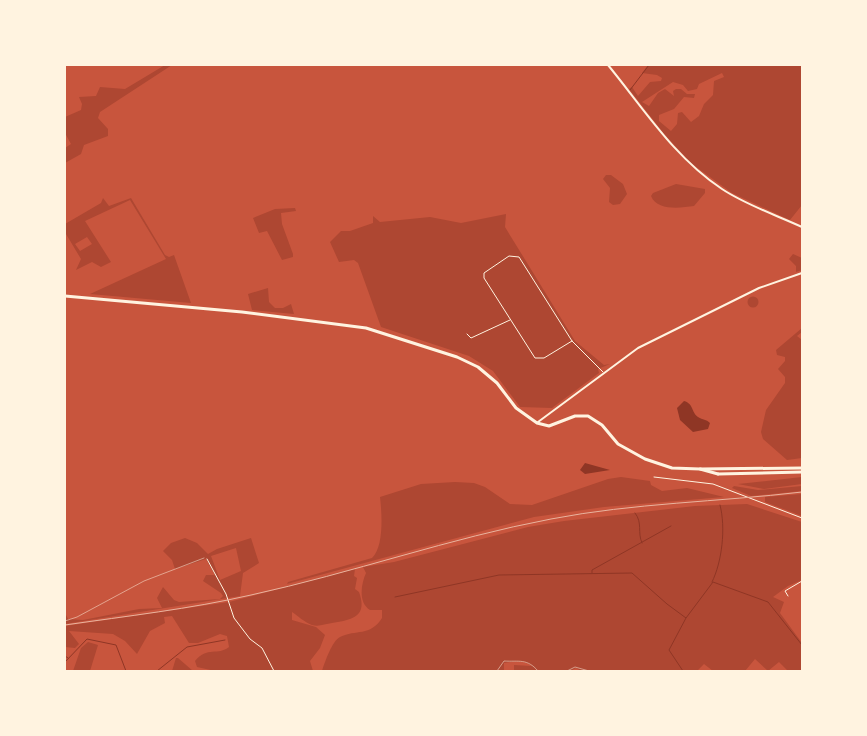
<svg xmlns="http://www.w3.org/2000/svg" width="867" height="736" viewBox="0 0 867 736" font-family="'Asap Condensed',sans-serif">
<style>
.green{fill:#ae4732;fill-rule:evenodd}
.water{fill:#8f3625}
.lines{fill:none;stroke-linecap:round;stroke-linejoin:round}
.stream{stroke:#8f3625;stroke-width:1}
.path{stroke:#fff3e0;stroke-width:0.5}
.minor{stroke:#fff3e0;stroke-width:1}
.tertiary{stroke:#fff3e0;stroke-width:2}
.trunk{stroke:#fff3e0;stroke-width:3}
.motorway{stroke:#fff3e0;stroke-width:3}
.rail{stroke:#e9b49f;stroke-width:1}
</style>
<rect width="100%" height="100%" fill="#c8553d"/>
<!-- green -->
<g class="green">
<polygon points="165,65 172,65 100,112 98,118 108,129 108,136 84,145 81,154 65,163 65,148 71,144 65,133 65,117 81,110 82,104 79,97 96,96 100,87 125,89"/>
<path d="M648,65H802V205L790,220L732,193L692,164L665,135L629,89L632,87L638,96L650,82L661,81L662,78L657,75L642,73ZM722,73L724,77L714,81L713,95L704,104L699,116L691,122L682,112L678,113L677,124L671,131L659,121V115L674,109L684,97L694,98L695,94H687L681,89H676L673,91L674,96L665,89L658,93L649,106L642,102L673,82L683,85L688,91L697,89L699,84Z"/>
<polygon points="606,175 611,175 623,184 627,194 620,204 613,205 609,202 610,188 603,179"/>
<path d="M676,184L705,189V193L694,206C680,208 657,211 651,196L653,193Z"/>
<path d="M103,198L109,206L131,198L165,255L169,257L174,255L191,303L90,294L166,259L130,200L85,221L111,262L101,267L92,262L76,270L81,259L66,234L65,224L101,203ZM87,237L92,244L80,251L75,244Z"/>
<polygon points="295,208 296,211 281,213 282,224 293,254 293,257 282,260 267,231 259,233 253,218 275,209"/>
<polygon points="506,214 505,227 575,341 604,365 610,364 598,369 599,373 552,408 520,407 493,371 469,356 381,327 358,263 354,260 339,262 330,242 341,231 350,231 373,223 373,216 380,222 430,217 461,223"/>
<polygon points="793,254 802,258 802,270 796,272 796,266 789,259"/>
<polygon points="268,288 269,302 275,308 283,308 291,304 294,314 252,310 248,294"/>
<circle cx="753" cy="302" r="5.5"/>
<polygon points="802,328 802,332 797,336 802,340 802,458 787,460 763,439 761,432 766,410 785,383 785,377 778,369 785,361 785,357 777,355 776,350"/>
<path d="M621,477L650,481L651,485L662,491L687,488L724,497L604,507L534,517L287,584L288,582L372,558C384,547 382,514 380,497L421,484L455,482L474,483L485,487L510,504L532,505L608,479Z"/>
<polygon points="802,477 802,484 764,489 738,484"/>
<polygon points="734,486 758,490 802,486 802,491 751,496 732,488"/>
<polygon points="802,494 802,516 765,502 765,497"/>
<path d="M747,504L802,522V580L788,586L773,597L784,602L780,613L802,643V671H788L779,662L768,671L755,659L745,671H713L704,664L697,671H581L576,668L570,671H514V665L532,666C525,660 513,661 504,663V671H322C325,662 332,641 340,637C356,629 370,637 382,618V610H370C358,603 361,584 366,573L363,567L394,562L528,527L564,521L695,506Z"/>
<path d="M185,538L197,543L208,554L217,549L251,538L259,563L243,573L240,596L65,624L66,615L68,619L83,620L139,609L162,608L157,598L163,587L174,600L179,602L220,599L223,596L221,593L203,581L206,575H215L206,559L175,569L172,560L163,551L171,543ZM236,548L241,571L220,580L211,556Z"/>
<path d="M355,569L354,576L357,578L355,589L359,592C368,617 352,620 332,623C325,624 319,627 312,625C304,622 298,616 292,612V620L316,627L325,635L320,648L310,661L313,671H215L197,667L195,661C207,646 218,656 229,647L227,636L220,634L198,643H189L172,616L164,617L165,623L150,631L137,654L125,641L113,634L69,631L79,644L75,648L65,647V626L229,602Z"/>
<polygon points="88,642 98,645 90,671 73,671 81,648"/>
<polygon points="176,658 178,658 193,671 172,671"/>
</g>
<!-- water -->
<g class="water">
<path d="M684,401C694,404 691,412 698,417C703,420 706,419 710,423L708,429L693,432L680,420L677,408Z"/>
<polygon points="585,463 610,470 585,474 580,470"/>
</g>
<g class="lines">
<!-- stream -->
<g class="stream">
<polyline points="630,90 649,65"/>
<path d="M635,513C643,523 637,532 642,543"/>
<polyline points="592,573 592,570 671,526"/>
<path d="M712,582C722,562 726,528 720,505"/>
<polyline points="395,597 499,575 632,573 667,604 686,618 713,582 768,602 802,645"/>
<polyline points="65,656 68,658"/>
<polyline points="65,662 87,639 116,645 126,671"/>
<polyline points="157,671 187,647 225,640"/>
<polyline points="683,671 669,650 686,618"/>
</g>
<!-- path -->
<g class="path">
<polyline points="65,621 77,617 144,581 204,558"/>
<path d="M497,671L504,661C519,662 527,658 538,671"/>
<polyline points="567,671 575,667 589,671"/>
</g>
<!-- minor -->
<g class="minor">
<polyline points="467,334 471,338 510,320"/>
<polyline points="572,341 544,358 535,358 484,278 484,273 509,256 519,257 572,341 603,372"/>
<polyline points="654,477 713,484 802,518"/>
<polyline points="207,559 226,594 234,618 250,639 262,648 274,671"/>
<polyline points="788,596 785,591 802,581"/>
</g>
<!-- tertiary -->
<g class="tertiary">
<path d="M608,65C644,109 674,157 722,189C746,205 776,215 802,227"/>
<polyline points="538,422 638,348 759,288 802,273"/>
</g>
<!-- trunk -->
<polyline class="trunk" points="65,296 242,312 366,328 457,357 478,367 497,383 516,408 537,423 549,426 575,416 588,416 602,425 618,444 645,459 672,468 700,469 718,474"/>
<!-- motorway -->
<g class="motorway">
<polyline points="700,469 802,468"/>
<polyline points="718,474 802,472"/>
</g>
<!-- rail -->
<path class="rail" d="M65,625C127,616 190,609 251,595C352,573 450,538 551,519C634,503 718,502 802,492"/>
</g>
<!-- border -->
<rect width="867" height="736" fill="none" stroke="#fff3e0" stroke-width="132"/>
</svg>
